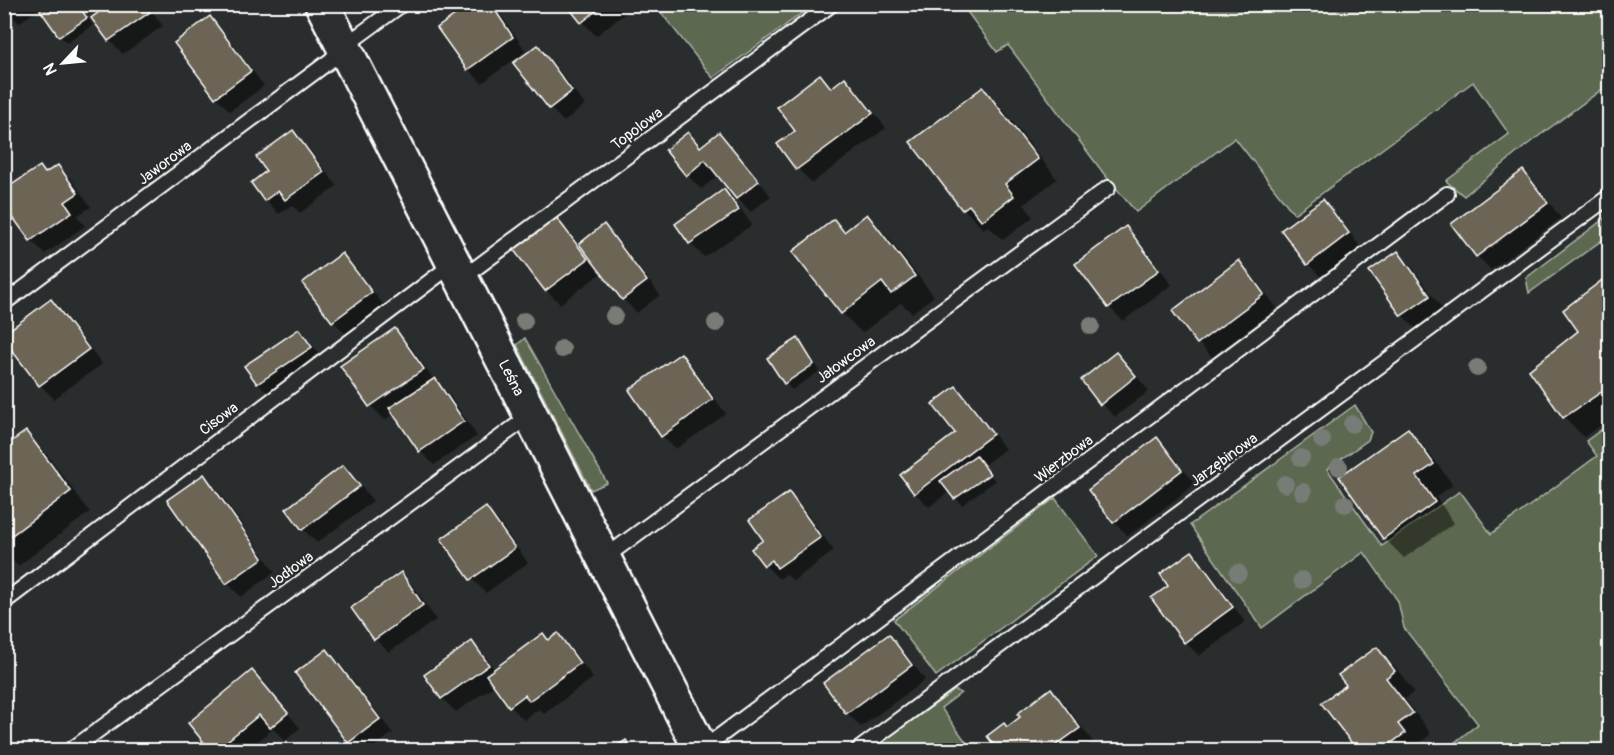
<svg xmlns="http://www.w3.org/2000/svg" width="1614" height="755" viewBox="0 0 1614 755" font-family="Pangolin,sans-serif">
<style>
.green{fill:#5c674f;stroke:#aeb3a7;stroke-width:1.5}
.shadow{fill:#0007}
.building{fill:#6c6554;stroke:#fff;stroke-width:1.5}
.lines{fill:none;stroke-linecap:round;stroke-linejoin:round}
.service-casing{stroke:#fff;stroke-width:18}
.tertiary-casing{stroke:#fff;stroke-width:38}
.service{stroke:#2a2d2e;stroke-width:14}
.tertiary{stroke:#2a2d2e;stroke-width:33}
.tree{fill:#777b76}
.labels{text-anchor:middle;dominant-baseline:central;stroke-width:5;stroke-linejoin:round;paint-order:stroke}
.street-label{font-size:15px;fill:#fff;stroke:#2a2d2e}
</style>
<rect width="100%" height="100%" fill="#2a2d2e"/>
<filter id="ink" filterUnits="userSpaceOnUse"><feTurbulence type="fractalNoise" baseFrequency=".0167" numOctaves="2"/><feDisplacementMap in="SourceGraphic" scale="12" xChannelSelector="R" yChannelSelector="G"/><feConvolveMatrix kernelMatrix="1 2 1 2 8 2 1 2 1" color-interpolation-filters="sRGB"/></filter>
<g filter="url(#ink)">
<!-- green -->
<g class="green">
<polygon points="655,5 813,5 713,78"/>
<polygon points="962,5 1609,5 1609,84 1528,144 1464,196 1446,181 1509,134 1473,82 1294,214 1235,138 1136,212 1104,174 1008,45 997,52"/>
<polygon points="1609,215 1609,235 1529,293 1526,278"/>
<polygon points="525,338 607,483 591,490 517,345"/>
<polygon points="1355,405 1371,432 1368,440 1327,469 1382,546 1460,491 1491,534 1597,456 1586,441 1609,424 1610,744 1601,750 1445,750 1478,724 1404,628 1398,601 1364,552 1262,628 1190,525"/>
<polygon points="1055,498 1098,556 936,676 894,620"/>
<polygon points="955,690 961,693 941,708 972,750 871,750"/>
</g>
<!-- shadow -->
<g class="shadow">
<polygon points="4,4 41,4 44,9 50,4 79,4 93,25 67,43 60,36 40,8 19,23 5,9"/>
<polygon points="113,4 147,4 163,26 123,54 109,40 93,18"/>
<polygon points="472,4 492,4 498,11 526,51 482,83 468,69"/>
<polygon points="568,4 636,4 636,5 596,36 583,22"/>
<polygon points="210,18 224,32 264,86 230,111 216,97"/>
<polygon points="538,47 552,61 585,105 564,122 550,108"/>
<polygon points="820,76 833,88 845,79 859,93 886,128 812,183 798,169 779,144 797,131"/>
<polygon points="983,89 1002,108 1057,179 1024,204 1033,217 1003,240 988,226 983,229 964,209"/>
<polygon points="293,132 307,146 337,186 300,213 292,205 279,214 266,200 253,183 269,172"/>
<polygon points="687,134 702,148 719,134 733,148 771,196 751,212 737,198 719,175 701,189 687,175"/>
<polygon points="58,166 72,180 91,207 77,216 85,226 45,254 31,240 4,202 40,168 46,174"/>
<polygon points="1523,172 1537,186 1561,218 1491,270 1477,256 1453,225"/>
<polygon points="724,191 738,205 752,225 704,257 690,243 677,224"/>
<polygon points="1323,201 1337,215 1361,248 1322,278 1308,264"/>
<polygon points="867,216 887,236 934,296 912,313 901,303 862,333 842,313 795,252 834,221 845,233"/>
<polygon points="556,219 570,233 579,245 604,226 618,240 660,295 637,313 623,299 603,272 560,304 546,290"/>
<polygon points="1126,228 1140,242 1172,285 1123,321 1109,307 1077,264"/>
<polygon points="1398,253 1412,267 1443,310 1416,329 1402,315 1371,272"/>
<polygon points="342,255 356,269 385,307 347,335 333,321 305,284"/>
<polygon points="1238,262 1252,276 1277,308 1212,357 1198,343"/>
<polygon points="1610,276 1610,419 1584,437 1564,417 1580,331"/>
<polygon points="51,301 65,315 102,364 54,399 40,385 4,338"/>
<polygon points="395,330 409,344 434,380 448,393 477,436 434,465 420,451 394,413 385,420 371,406 342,366"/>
<polygon points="299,331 313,345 325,362 272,397 258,383"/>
<polygon points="798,340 805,347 820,371 792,390 785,383"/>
<polygon points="1116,354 1130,368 1149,391 1115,417 1102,404"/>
<polygon points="680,355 694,369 726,414 676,449 662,436"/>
<polygon points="956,388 970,402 1005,449 984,465 995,481 962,505 950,491 929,507 915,493 957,433"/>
<polygon points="1408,430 1427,450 1453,485 1436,497 1454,523 1404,558 1384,538"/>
<polygon points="26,433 46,453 90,512 18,566 10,558 4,562 4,449"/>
<polygon points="1157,439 1171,453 1195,484 1128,536 1114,522"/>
<polygon points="343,467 357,481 373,501 317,543 303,529 288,509"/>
<polygon points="204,476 218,490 275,572 241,597 227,583"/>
<polygon points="789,494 803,508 834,551 793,581 786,574 779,579 765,565 765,540"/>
<polygon points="486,509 500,523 528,563 486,593 472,579 443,539"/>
<polygon points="1192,553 1206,567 1245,622 1199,656 1185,642 1170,586"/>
<polygon points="401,574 415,588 436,620 389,652 375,639"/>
<polygon points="558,635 572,649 593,678 544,714 539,709 524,720 510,706 495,685 456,712 442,698 472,643 486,657 495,670 549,642"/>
<polygon points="889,636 903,650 925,680 861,727 847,713"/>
<polygon points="1377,648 1396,668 1414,692 1405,699 1431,734 1417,745 1422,750 1359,750 1323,704 1348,685"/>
<polygon points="327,651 341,665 393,733 370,750 357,750 349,742"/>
<polygon points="252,672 266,686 300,728 285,741 273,729 247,750 212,750 190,724"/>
<polygon points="1051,690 1065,704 1093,742 1082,750 999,750 989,736 1008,728"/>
<polygon points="1127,745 1133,750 1120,750"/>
<polygon points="1234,746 1239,750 1227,750"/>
</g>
<!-- building -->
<g class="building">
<polygon points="48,4 78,4 87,18 59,37 40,10"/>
<polygon points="110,4 145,4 150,12 108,41 91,18"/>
<polygon points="470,4 491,4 513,37 467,70 437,28"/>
<polygon points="566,4 605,4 581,23"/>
<polygon points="210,16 251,71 215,98 174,43"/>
<polygon points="538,45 572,91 549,109 513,63"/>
<polygon points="820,74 831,88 845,77 873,113 796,170 777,144 795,131 777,107"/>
<polygon points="983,87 1038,159 1005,184 1014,196 982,221 969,205 962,210 910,142"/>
<polygon points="293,130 324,172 285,200 278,191 264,201 251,183 266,171 256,157"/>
<polygon points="688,132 700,147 719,132 759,181 736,199 705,160 686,176 665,150"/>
<polygon points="58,165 78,193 65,202 72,212 30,241 4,205 4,190 40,166 45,173"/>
<polygon points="1523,170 1548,203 1476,257 1451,224"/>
<polygon points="724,189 739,210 689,244 675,224"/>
<polygon points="1323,199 1349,233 1307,265 1281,230"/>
<polygon points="867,214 915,276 891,294 882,282 841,314 792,252 834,219 844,232"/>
<polygon points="556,217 588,259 545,291 513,249"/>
<polygon points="604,224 647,281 622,300 579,244"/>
<polygon points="1126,226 1159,270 1108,308 1075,264"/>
<polygon points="1398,251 1430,296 1401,316 1369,271"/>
<polygon points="342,253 372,292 332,322 302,283"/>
<polygon points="1239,260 1264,294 1197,344 1172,311"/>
<polygon points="1610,274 1610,386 1563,418 1529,370 1578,331 1563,310"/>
<polygon points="51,299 89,349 39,386 4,340 4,334"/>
<polygon points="395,328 424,369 369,407 340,366"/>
<polygon points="299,329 312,347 257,384 244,366"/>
<polygon points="798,338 814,364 784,384 767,358"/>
<polygon points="1116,352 1136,376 1100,405 1081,380"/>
<polygon points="681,353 713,399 661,437 629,390"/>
<polygon points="435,378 464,421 419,452 389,408"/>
<polygon points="956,386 993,434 914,494 900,475 955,433 932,404"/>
<polygon points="1408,428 1434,464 1417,476 1435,502 1383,539 1339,477"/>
<polygon points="26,431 71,491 4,541 4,447"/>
<polygon points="1157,437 1182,470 1113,523 1088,490"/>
<polygon points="976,455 990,474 954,499 940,481"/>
<polygon points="343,465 360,486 302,530 286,509"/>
<polygon points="204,474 263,558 226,584 167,500"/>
<polygon points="789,492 821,537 777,568 772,560 764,566 751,549 763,540 749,520"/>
<polygon points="486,507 515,548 470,580 441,539"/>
<polygon points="1192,551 1233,607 1184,643 1151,598 1168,586 1160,574"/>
<polygon points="401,572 423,605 374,640 351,608"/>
<polygon points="543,633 548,640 558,633 580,663 529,701 525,695 509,707 486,675"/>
<polygon points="889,634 912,665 846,714 823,683"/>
<polygon points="472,641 489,665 441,699 424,675"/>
<polygon points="1377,647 1395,671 1386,678 1413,713 1398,724 1405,733 1382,750 1357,750 1321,703 1346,685 1338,675"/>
<polygon points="327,649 380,719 348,743 295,673"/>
<polygon points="252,670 288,713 270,728 259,715 216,750 210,750 188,723"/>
<polygon points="1051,688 1080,728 1049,750 997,750 987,736 1004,723 1007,727 1020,717 1017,714"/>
<polygon points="626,740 633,750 610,750"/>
</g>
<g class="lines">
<defs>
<g id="service">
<polyline points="461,279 832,4"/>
<polyline points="4,303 331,60 343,47 402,4"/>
<polyline points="604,558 1108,188"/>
<polyline points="4,602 453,264"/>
<polyline points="71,750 531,415"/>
<polyline points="701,750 1447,194"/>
<polyline points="858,750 1610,196"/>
</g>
<polyline id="tertiary" points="322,4 701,750"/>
</defs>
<!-- service casing -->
<use href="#service" class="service-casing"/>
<!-- tertiary casing -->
<use href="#tertiary" class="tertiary-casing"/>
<!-- service -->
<use href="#service" class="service"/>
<!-- tertiary -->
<use href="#tertiary" class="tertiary"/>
</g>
<!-- trees -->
<g class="tree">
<circle cx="614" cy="316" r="9"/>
<circle cx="524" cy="321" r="9"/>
<circle cx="716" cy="323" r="9"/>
<circle cx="1091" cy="326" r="9"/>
<circle cx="562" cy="349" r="9"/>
<circle cx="1477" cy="368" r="9"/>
<circle cx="1352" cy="424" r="9"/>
<circle cx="1322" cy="440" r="9"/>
<circle cx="1301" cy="458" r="9"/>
<circle cx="1339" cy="467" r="9"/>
<circle cx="1285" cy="484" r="9"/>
<circle cx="1303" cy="492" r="9"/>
<circle cx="1345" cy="504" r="9"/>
<circle cx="1238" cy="573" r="9"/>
<circle cx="1302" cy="580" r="9"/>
</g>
</g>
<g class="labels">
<!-- street labels -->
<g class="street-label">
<text transform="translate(637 129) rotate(-37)">Topolowa</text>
<text transform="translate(165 163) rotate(-37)">Jaworowa</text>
<text transform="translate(846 360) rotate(-36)">Jałowcowa</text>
<text transform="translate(511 378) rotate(63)">Leśna</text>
<text transform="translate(219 419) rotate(-37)">Cisowa</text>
<text transform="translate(1064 459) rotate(-37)">Wierzbowa</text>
<text transform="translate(1224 460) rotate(-36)">Jarzębinowa</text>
<text transform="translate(291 570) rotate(-36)">Jodłowa</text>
</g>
</g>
<!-- margin -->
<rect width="1614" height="755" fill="none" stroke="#2a2d2e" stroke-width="24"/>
<rect x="12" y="12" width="1590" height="731" fill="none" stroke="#fff" stroke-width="2" filter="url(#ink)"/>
<!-- north arrow -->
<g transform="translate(63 63) rotate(244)" stroke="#2a2d2e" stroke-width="4.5" paint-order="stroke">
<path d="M0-4.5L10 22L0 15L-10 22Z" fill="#ffffff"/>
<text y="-9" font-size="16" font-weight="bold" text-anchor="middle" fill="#ffffff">N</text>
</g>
</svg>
